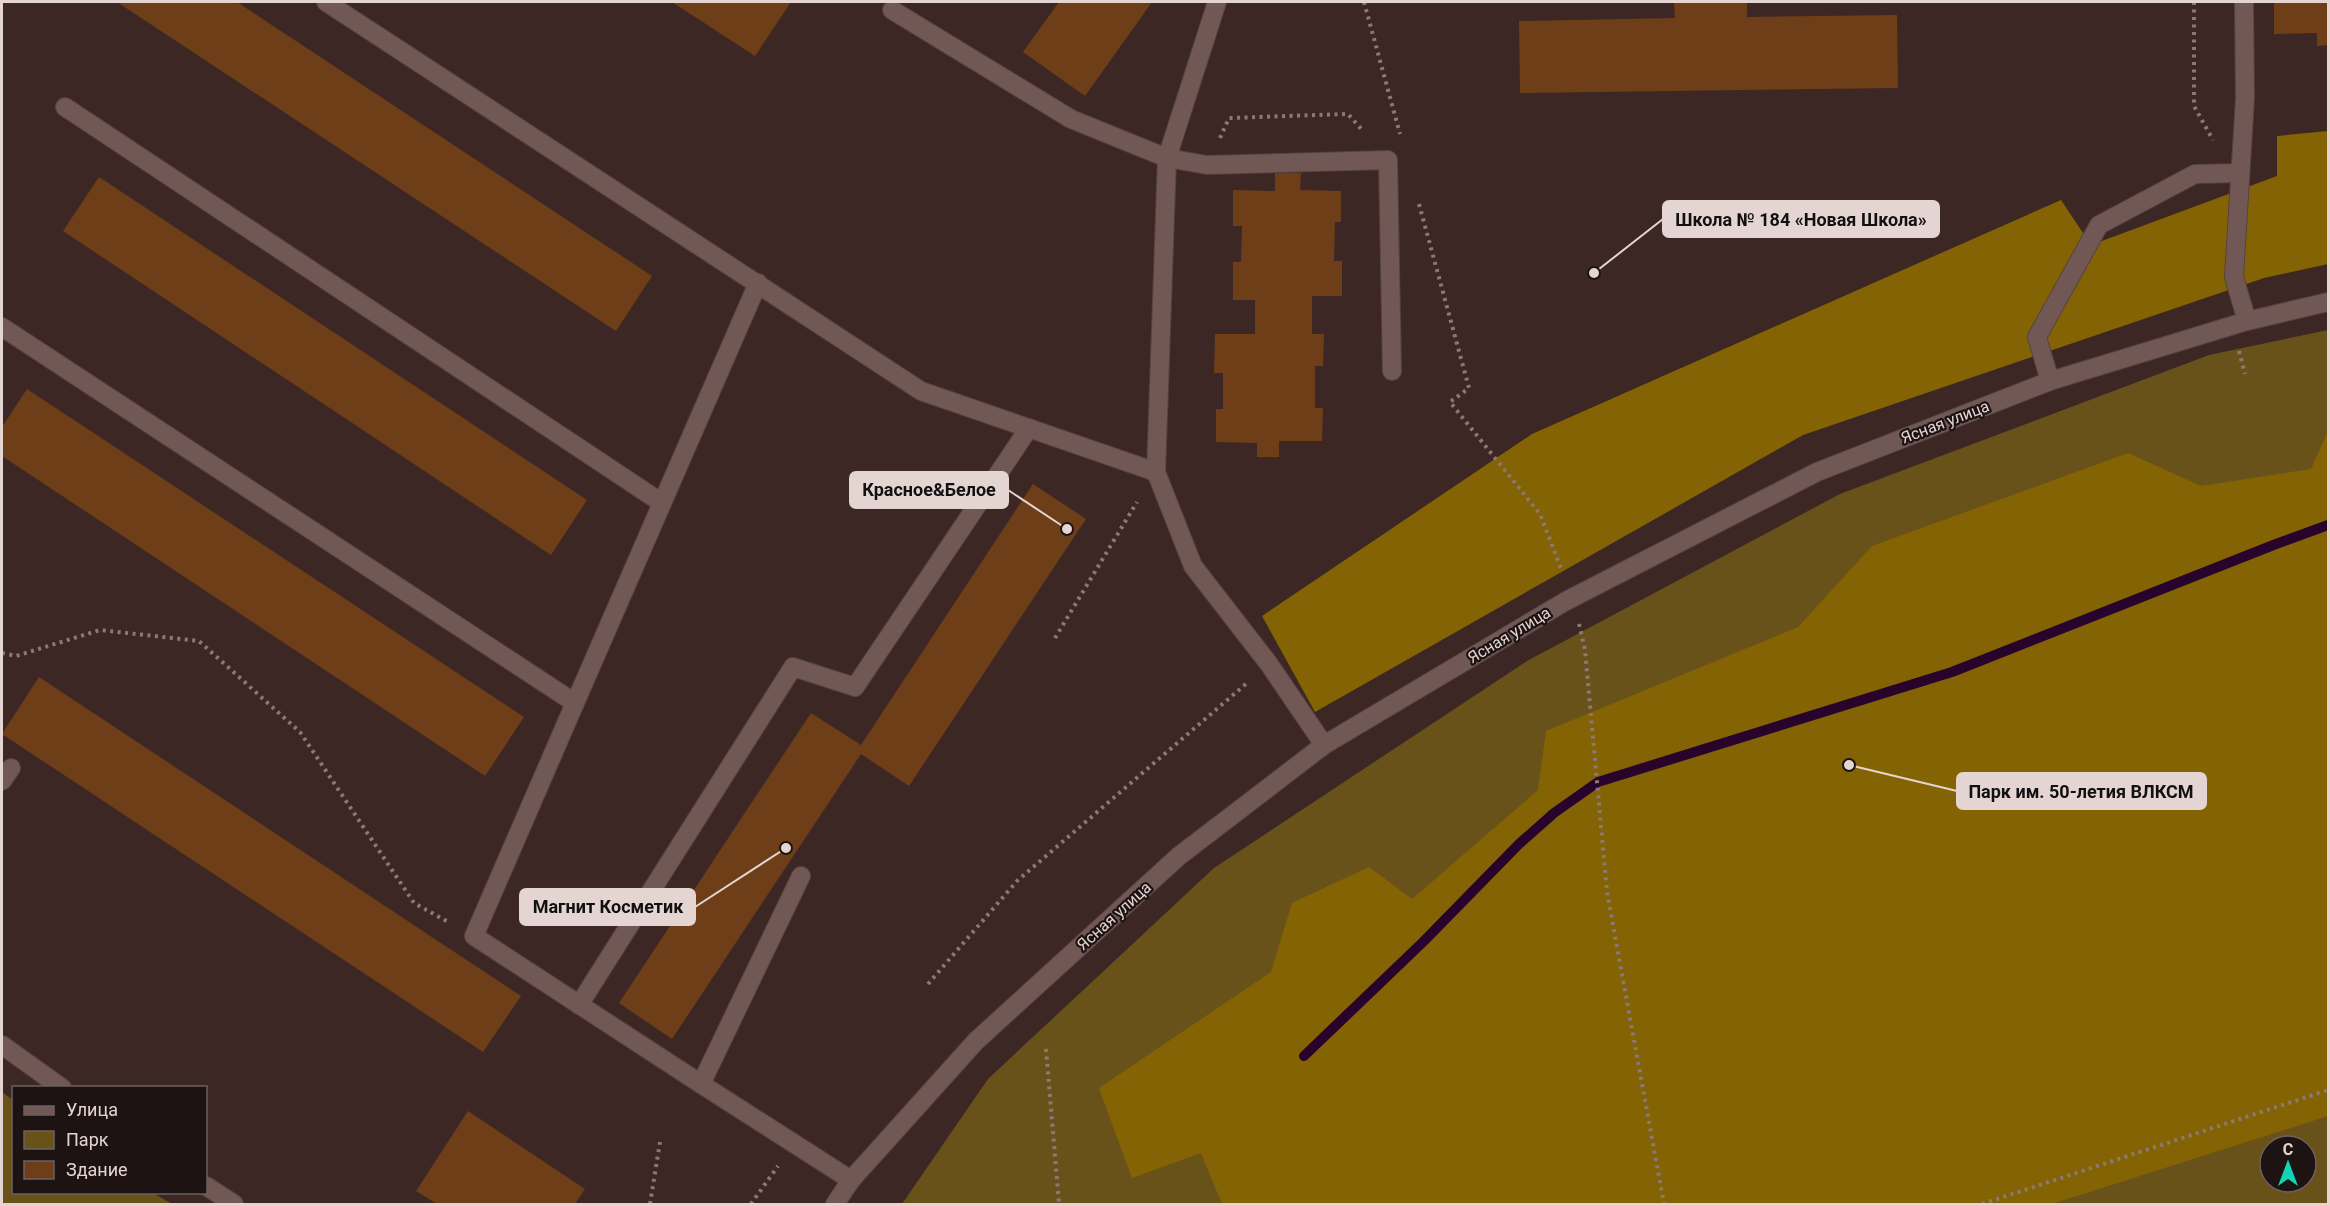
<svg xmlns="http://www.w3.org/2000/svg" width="2330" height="1206" viewBox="0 0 2330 1206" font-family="Roboto,sans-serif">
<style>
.green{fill:#69521a;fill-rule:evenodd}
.forest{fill:#836303}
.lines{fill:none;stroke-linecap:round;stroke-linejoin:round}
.stream{stroke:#28032b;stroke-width:10}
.building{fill:#6e3e18}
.service-casing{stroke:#564341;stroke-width:20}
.tertiary-casing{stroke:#564341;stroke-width:20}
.path{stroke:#8b7977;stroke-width:4;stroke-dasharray:3 4.5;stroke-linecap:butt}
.service{stroke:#715855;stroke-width:18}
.tertiary{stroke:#715855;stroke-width:18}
.labels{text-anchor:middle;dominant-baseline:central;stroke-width:4.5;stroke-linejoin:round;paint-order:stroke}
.street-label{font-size:16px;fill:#e4d5d3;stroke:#1d1312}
.leader{fill:none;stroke:#e4d5d3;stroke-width:2}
.callout-dot{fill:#e4d5d3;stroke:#1d1312;stroke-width:2}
.callout{fill:#e4d5d3;stroke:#e4d5d3;stroke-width:2}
.callout-label{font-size:18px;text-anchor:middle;font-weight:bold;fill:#111}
</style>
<rect width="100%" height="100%" fill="#3d2725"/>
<!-- green -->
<g class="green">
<path d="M2328,330V1204H902L988,1079L1214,868L1527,661L1840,494L2209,355ZM2270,1146H2306V1182H2270Z"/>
<polygon points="2,1092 13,1100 14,1192 153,1193 172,1204 2,1204"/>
</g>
<!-- forest -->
<g class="forest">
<polygon points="2328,131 2328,264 2264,278 1803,435 1315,712 1262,616 1532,434 2061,200 2091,245 2277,176 2277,136"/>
<polygon points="2328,431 2328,1116 2052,1204 1222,1204 1201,1153 1132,1178 1099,1088 1271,972 1292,903 1369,867 1412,899 1538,790 1546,731 1798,627 1872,546 2128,453 2201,486 2311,469"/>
</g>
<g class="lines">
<!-- stream -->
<polyline class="stream" points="1304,1056 1423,942 1519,844 1554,813 1598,782 1952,672 2276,544 2328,525"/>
</g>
<!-- building -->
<g class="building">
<polygon points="122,2 237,2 652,276 616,331 120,4"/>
<polygon points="672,2 791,2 755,56"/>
<polygon points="1059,2 1152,2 1085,96 1023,52"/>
<polygon points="1674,2 1747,2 1747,17 1897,15 1898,88 1520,93 1519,21 1675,18"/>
<polygon points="2274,2 2328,2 2328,45 2317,46 2317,33 2274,34"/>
<polygon points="1275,172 1301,173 1300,190 1341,191 1341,222 1335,222 1334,261 1342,261 1342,296 1312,296 1312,334 1324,334 1323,366 1315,366 1315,408 1323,408 1322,441 1279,441 1279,457 1257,457 1257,443 1216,442 1216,409 1223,409 1223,373 1214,373 1215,334 1255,334 1255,300 1233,300 1233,262 1241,262 1242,226 1233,226 1233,190 1275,191"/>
<polygon points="99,177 587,500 551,555 63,231"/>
<polygon points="27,389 524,717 485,776 2,456 2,427"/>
<polygon points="1033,484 1086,519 909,786 861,754 672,1039 619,1003 811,713 861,745"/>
<polygon points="39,677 521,996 483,1052 2,734"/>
<polygon points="468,1111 585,1189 575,1204 437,1204 416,1191"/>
</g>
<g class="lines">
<defs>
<g id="service">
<polyline points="326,2 921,391 1156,472"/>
<polyline points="1217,2 1167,158 1156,472 1193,566 1269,664 1324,745"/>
<polyline points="2244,2 2245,98 2234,277 2247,321"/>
<polyline points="892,10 1071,119 1167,158 1207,165 1388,160 1392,371"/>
<polyline points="65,107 662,503"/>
<polyline points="2,327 575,703 758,283"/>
<polyline points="2050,381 2037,337 2099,225 2195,174 2240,173"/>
<polyline points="575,703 474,936 701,1084"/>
<polyline points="2,781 11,768"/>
<polyline points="801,876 701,1084 851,1180"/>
<polyline points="579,1005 793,667 855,687 1029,428"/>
</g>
<g id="tertiary">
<polyline points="2,1045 62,1088"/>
<polyline points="206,1186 234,1204"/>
<polyline points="835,1204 851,1180 976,1041 1179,856 1324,745 1566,601 1817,472 2050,381 2247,321 2328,302"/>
</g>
</defs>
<!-- service casing -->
<use href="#service" class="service-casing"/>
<!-- tertiary casing -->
<use href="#tertiary" class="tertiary-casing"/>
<!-- path -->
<g class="path">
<polyline points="1364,2 1400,134"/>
<polyline points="2194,2 2194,106 2213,140"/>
<polyline points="1220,138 1229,118 1348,114 1363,131"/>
<polyline points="1419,204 1469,388 1450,402 1540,514 1562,571"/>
<polyline points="2239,351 2245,374"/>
<polyline points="1579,624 1585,650 1607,892 1664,1204"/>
<polyline points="1055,638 1137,502"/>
<polyline points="2,653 16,656 100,630 199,641 300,732 414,903 450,923"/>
<polyline points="928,984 1017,881 1247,683"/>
<polyline points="1046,1049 1059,1204"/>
<polyline points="650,1204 660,1142"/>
<polyline points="751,1204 778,1166"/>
<polyline points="1982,1204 2328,1090"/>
</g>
<!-- service -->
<use href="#service" class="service"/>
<!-- tertiary -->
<use href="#tertiary" class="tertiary"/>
</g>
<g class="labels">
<!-- street labels -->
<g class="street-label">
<text transform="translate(1945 422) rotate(-21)">Ясная улица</text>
<text transform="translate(1509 635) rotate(-31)">Ясная улица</text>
<text transform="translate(1114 916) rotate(-42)">Ясная улица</text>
</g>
</g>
<!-- callouts -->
<path class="leader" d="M1594 273L1663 219M1067 529L1008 490M1849 765L1957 791M786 848L695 907"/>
<g class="callout-dot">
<circle cx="1594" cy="273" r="6"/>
<circle cx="1067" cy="529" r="6"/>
<circle cx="1849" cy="765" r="6"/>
<circle cx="786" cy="848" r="6"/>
</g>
<g class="callout">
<rect x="1663" y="201" width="276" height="36" rx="6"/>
<rect x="850" y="472" width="158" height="36" rx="6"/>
<rect x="1957" y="773" width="249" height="36" rx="6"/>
<rect x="520" y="889" width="175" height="36" rx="6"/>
</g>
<g class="callout-label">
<text x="1801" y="226">Школа № 184 «Новая Школа»</text>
<text x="929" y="496">Красное&amp;Белое</text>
<text x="2081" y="798">Парк им. 50-летия ВЛКСМ</text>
<text x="608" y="913">Магнит Косметик</text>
</g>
<!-- border -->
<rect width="2330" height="1206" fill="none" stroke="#e4d5d3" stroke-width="6"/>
<!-- legend -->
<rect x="12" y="1086" width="195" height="108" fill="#1d1312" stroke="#6d615f" stroke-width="1.5"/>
<rect x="24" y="1106" width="30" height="9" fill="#715855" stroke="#6d615f" stroke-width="1.5"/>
<text x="66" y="1116" font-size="18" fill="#e4d5d3">Улица</text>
<rect x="24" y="1131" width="30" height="18" fill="#69521a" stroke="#6d615f" stroke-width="1.5"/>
<text x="66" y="1146" font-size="18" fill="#e4d5d3">Парк</text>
<rect x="24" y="1161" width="30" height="18" fill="#6e3e18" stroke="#6d615f" stroke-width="1.5"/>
<text x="66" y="1176" font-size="18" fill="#e4d5d3">Здание</text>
<!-- north arrow -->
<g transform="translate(2288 1164)"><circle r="28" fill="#1d1312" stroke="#6d615f" stroke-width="1.5"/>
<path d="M0-4.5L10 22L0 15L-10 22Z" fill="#11d5b4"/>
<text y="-9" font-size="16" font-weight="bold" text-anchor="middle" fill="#e4d5d3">С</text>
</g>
</svg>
